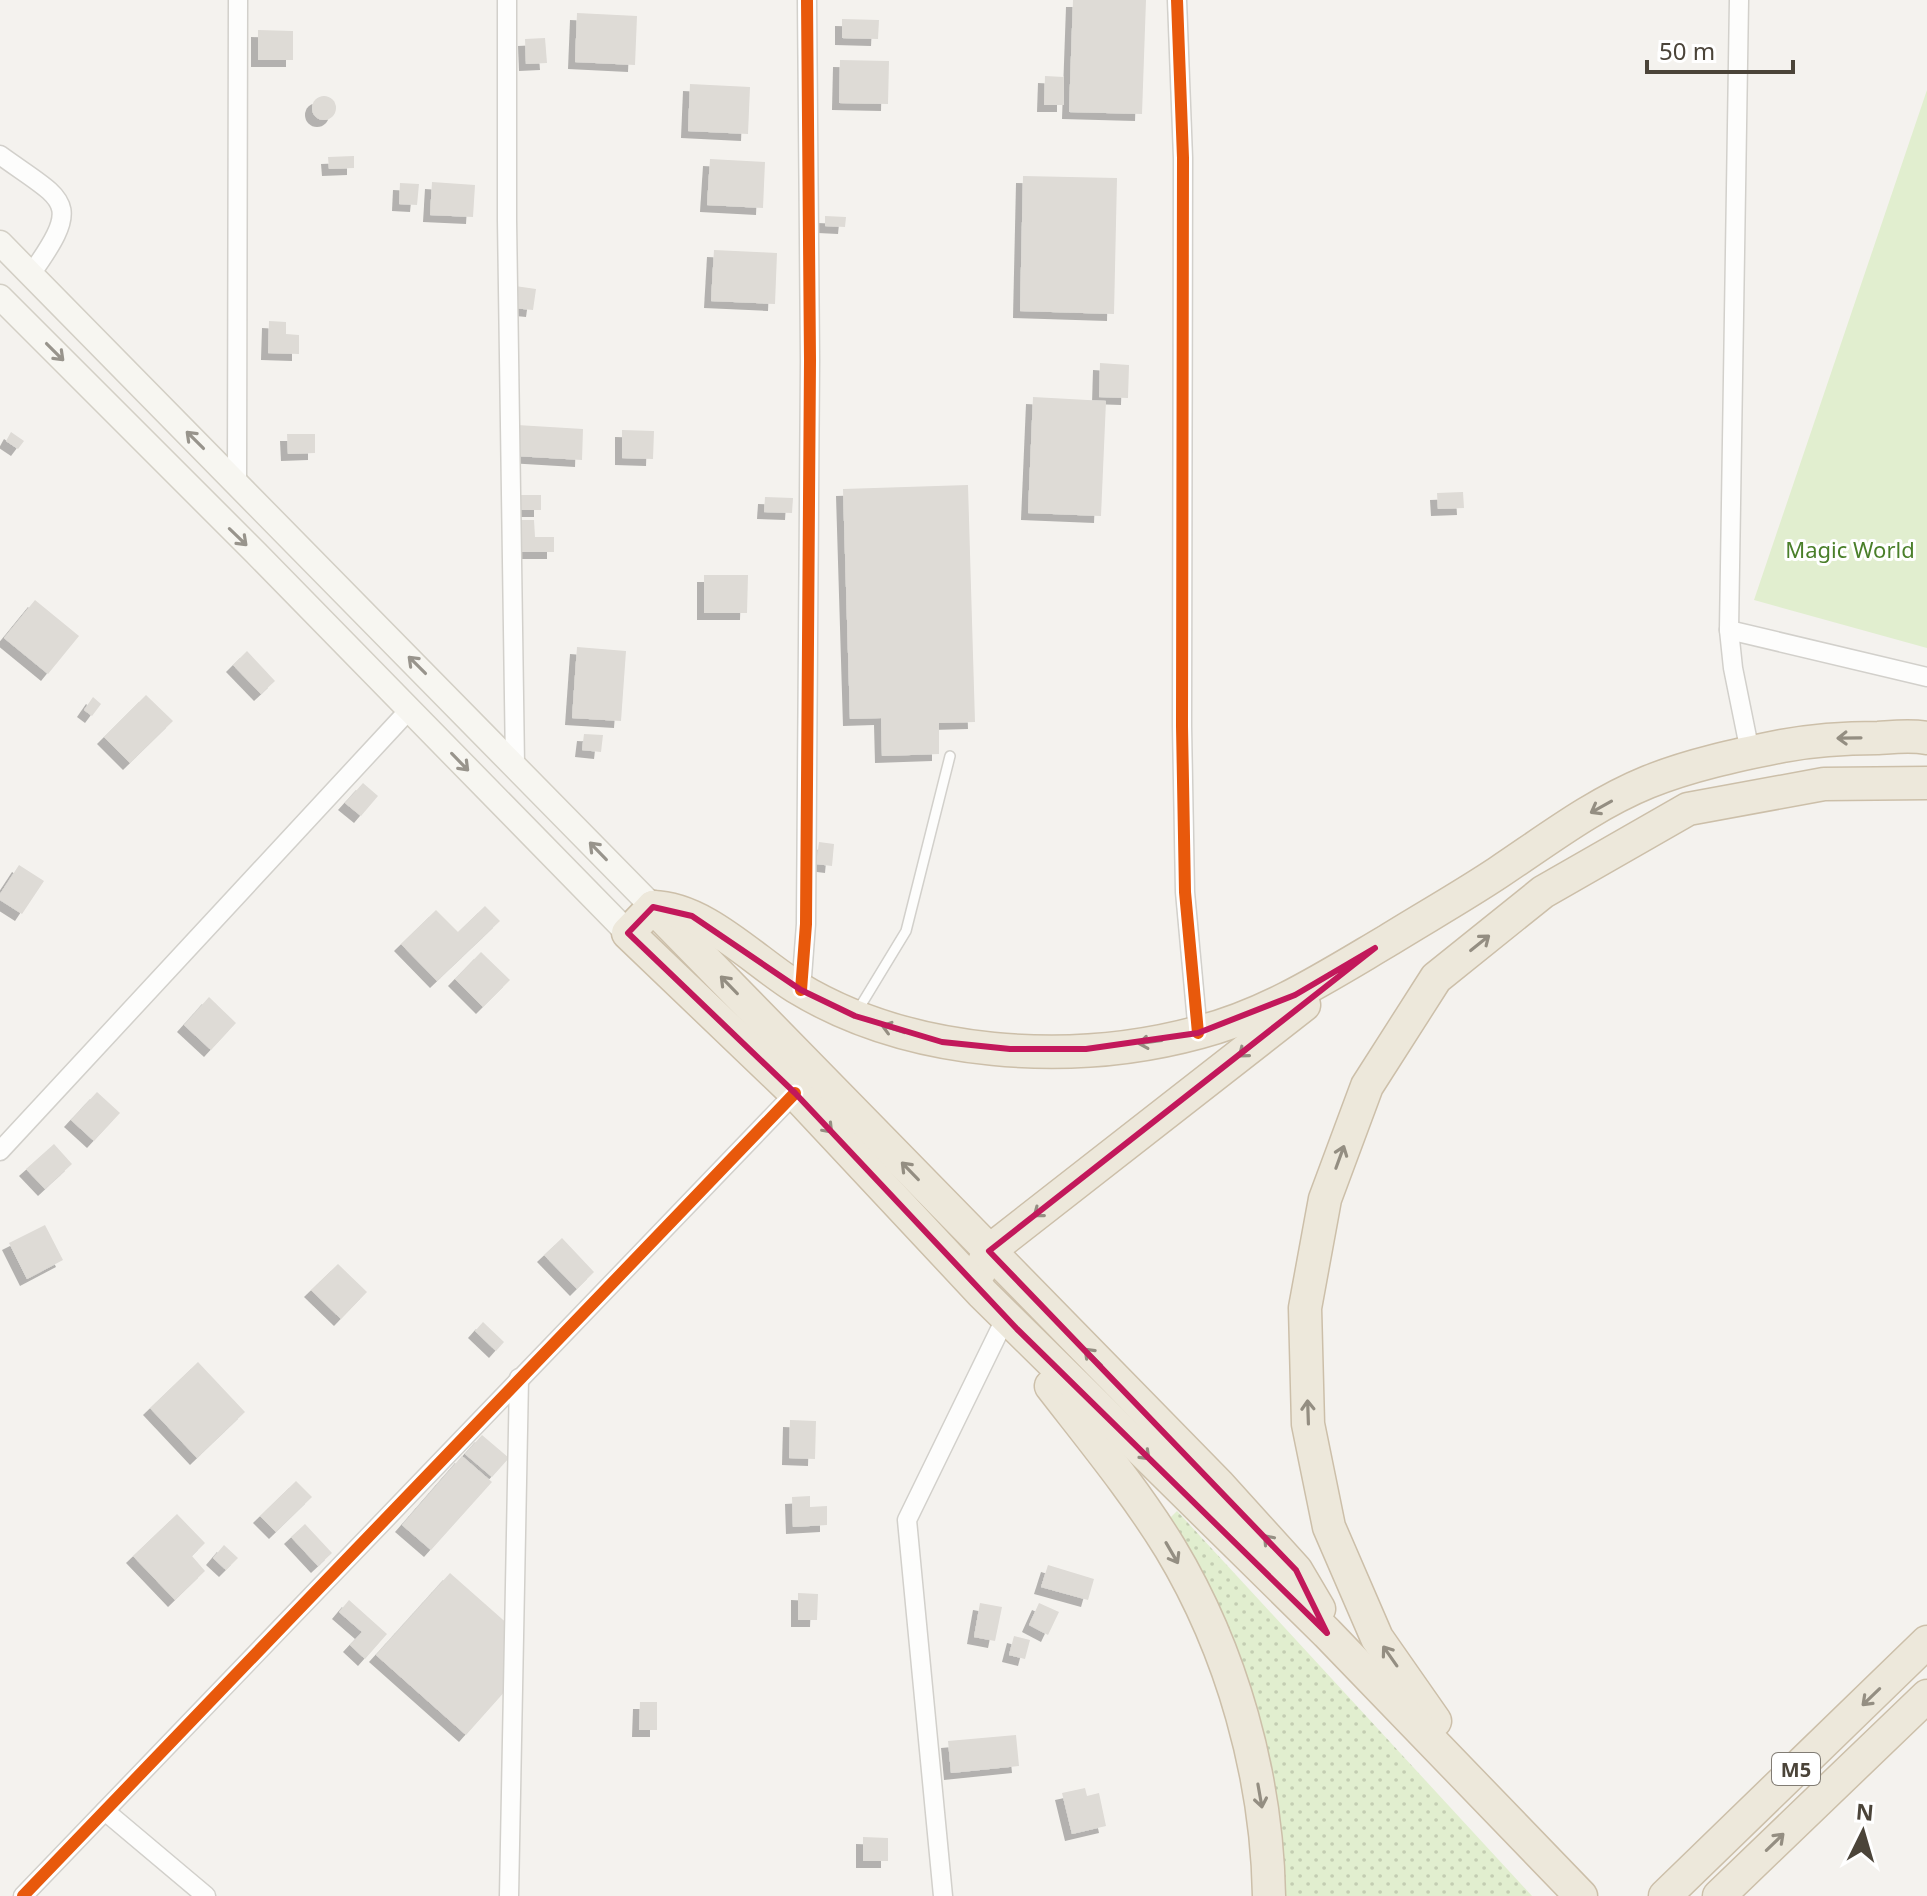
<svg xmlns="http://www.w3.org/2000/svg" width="1927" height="1896" viewBox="0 0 1927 1896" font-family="'Noto Sans',sans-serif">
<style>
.grass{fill:url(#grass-dots)}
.park{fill:#e1eecf}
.building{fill:#dedbd6;filter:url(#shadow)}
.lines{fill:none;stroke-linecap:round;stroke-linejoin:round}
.service-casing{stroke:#d2d0cb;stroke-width:12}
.minor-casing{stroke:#d2d0cb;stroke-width:21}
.secondary-casing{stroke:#d3cfc5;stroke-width:27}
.motorway-casing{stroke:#ccbfa9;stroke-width:35}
.service{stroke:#fdfdfc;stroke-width:9}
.minor{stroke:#fdfdfc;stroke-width:18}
.secondary{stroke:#f7f6f1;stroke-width:24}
.motorway{stroke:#ede8db;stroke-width:32}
.cycleway-casing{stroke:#fff;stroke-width:17}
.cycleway{stroke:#e8590c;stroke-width:12}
.oneway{stroke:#98948c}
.oneway2{stroke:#948e82}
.marked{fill:none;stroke:#c2185b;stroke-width:6;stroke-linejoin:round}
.labels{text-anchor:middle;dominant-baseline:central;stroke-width:6;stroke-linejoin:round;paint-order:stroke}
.shield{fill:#fff;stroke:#817c74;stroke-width:2}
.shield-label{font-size:20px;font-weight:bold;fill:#4b4439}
.park-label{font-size:22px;fill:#4a7f2a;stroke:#fff}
</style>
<defs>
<pattern id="grass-dots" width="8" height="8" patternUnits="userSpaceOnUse" patternTransform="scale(2)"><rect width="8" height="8" fill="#e1eecf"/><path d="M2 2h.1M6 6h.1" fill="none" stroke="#c3cdb2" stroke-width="1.8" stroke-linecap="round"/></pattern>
<filter id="shadow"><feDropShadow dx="-7" dy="7" stdDeviation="0" flood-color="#0004"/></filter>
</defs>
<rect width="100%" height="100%" fill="#f4f2ee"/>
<!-- grass -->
<polygon class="grass" points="1177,1511 1532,1896 1283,1896 1262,1744 1229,1629 1169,1519"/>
<!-- park -->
<polygon class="park" points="1927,90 1927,648 1754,600"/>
<!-- building -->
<g class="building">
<polygon points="1073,0 1146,0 1142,114 1069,112"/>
<polygon points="577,13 637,16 635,65 575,62"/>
<polygon points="842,19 879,20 878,39 842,38"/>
<polygon points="258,30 293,31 293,60 258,60"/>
<polygon points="545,38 547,63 526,64 525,39"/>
<polygon points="840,60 889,61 888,104 839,103"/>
<polygon points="1045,76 1064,77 1064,105 1044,105"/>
<polygon points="690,84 750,87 748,134 688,131"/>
<circle cx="324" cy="108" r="12"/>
<polygon points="354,156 354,168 329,169 328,157"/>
<polygon points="710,159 765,162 763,208 707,205"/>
<polygon points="1023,176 1117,178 1114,314 1020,311"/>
<polygon points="432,182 475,185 473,217 430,215"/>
<polygon points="400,183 419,184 417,205 399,204"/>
<polygon points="825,216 846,217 845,227 825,226"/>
<polygon points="714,250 777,253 775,304 711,301"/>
<polygon points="515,286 536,289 533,310 513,308"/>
<polygon points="269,321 286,322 286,334 299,335 299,354 268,353"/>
<polygon points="1100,363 1129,365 1128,398 1099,397"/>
<polygon points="1033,397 1106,401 1101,516 1028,513"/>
<polygon points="517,425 583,429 582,460 515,456"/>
<polygon points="622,430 654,431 653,459 622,458"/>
<polygon points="11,432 24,441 18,449 6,441"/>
<polygon points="287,434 315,434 315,453 288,454"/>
<polygon points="968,485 975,722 939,723 939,754 882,756 881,718 850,719 843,489"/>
<polygon points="1463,492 1464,508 1438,509 1437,493"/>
<rect x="517" y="495" width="24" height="15"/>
<polygon points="765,497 793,498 792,513 764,512"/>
<polygon points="517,520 534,520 535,537 554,537 554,552 517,552"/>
<polygon points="704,575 748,575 747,613 704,613"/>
<polygon points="35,600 79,636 48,674 4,638"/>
<polygon points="577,647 626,651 621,721 572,718"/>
<polygon points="247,651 275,681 261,694 233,665"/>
<polygon points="146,695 173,721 130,763 104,737"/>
<polygon points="93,697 101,704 92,716 84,710"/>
<polygon points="584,734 603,735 601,752 582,750"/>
<polygon points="363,783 378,796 361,816 345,803"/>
<polygon points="819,842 834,844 832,866 816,864"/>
<polygon points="19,865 44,881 22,914 0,900 0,894"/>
<polygon points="485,906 500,921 437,981 401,944 436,910 458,932"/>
<polygon points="481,952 510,980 483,1007 455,979"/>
<polygon points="209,997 236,1023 211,1050 184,1025"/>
<polygon points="97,1092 120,1113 94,1141 71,1120"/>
<polygon points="54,1144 72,1164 45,1189 26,1169"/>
<polygon points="45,1225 63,1260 27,1279 9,1243"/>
<polygon points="562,1238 594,1272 577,1289 544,1255"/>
<polygon points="338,1264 367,1292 341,1319 311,1290"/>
<polygon points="483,1322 504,1342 496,1351 475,1331"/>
<polygon points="198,1362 245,1412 197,1458 150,1408"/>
<polygon points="790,1420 816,1421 815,1459 789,1458"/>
<polygon points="482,1435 509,1458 492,1477 465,1454"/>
<polygon points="462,1456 492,1482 431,1550 402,1525"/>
<polygon points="296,1481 312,1497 276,1532 260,1516"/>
<polygon points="810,1496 810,1507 827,1506 827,1525 793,1527 792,1497"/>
<polygon points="177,1514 205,1543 192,1556 205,1571 175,1600 133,1556"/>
<polygon points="305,1524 332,1553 318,1566 291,1537"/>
<polygon points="224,1545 238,1558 226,1570 213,1558"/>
<polygon points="1048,1565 1094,1579 1088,1600 1041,1587"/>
<polygon points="450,1573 510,1626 507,1689 466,1735 376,1655"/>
<polygon points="798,1593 818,1594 817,1620 798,1620"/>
<polygon points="349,1600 387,1634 365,1659 350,1645 362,1632 339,1612"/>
<polygon points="980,1603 1002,1607 995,1641 974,1637"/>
<polygon points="1039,1603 1059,1612 1048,1635 1029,1625"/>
<polygon points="1014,1636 1030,1640 1025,1659 1009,1655"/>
<polygon points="640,1702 657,1702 657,1730 639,1730"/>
<polygon points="1016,1735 1019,1766 951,1773 948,1741"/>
<polygon points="1085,1788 1087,1796 1099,1793 1106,1826 1072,1834 1062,1793"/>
<polygon points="863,1837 888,1838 888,1861 863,1861"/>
</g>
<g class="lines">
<defs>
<polyline id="service" points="858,1010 906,931 950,756"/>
<g id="minor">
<polyline points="507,0 507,220 515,765"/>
<polyline points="1177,0 1183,158 1182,726 1185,892 1198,1033"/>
<polyline points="1739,0 1729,630 1733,668 1750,752"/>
<path d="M0,155C65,202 84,200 31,274"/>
<polyline points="237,483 238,0"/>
<polyline points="1729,630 1927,677"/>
<polyline points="801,990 806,924 810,360 807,0"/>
<polyline points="0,1151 409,710"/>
<polyline points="105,1811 206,1896"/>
<polyline points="23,1896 795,1093"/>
<polyline points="509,1896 519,1378"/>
<polyline points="943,1896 907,1520 1006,1317"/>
</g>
<g id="secondary">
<polyline points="0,243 653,907"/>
<polyline points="0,297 256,553 628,933"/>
</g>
<g id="motorway">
<polyline points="653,907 1219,1485 1296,1570 1319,1609"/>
<polyline points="980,1271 989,1251 1304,1005"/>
<path d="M1051,1386C1092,1439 1135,1491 1170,1548C1232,1651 1267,1776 1269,1896"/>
<polyline points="1435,1721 1377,1638 1329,1527 1308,1424 1305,1308 1325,1199 1367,1086 1436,978 1543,892 1688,809 1824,784 1927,783"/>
<path d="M1581,1896L1327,1633L982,1293L795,1093L628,933L653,907C704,908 753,960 796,987C911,1057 1072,1067 1200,1032C1269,1014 1326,977 1387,941C1424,918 1463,896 1499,872C1547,840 1594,804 1648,782C1690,765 1737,755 1782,746C1814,740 1845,738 1878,738C1894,737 1911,735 1927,738"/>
<polyline points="1665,1896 1927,1642"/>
<polyline points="1719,1896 1927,1696"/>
</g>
</defs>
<!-- service casing -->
<use href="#service" class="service-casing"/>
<!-- minor casing -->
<use href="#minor" class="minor-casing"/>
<!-- secondary casing -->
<use href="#secondary" class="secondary-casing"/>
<!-- motorway casing -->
<use href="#motorway" class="motorway-casing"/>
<!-- service -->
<use href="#service" class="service"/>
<!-- minor -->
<use href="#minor" class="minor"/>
<!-- secondary -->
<use href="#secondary" class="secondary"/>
<!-- motorway -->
<use href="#motorway" class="motorway"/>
<defs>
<g id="cycleway">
<polyline points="1177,0 1183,158 1182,726 1185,892 1198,1033"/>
<polyline points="801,990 806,924 810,360 807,0"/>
<polyline points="23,1896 795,1093"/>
</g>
</defs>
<!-- cycleway casing -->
<use href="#cycleway" class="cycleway-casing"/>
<!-- cycleway -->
<use href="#cycleway" class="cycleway"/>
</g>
<!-- one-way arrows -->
<defs><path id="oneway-shaft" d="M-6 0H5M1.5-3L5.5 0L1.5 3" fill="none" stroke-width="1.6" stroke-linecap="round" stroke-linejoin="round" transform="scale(2)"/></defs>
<g class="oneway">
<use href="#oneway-shaft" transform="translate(55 352) rotate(45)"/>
<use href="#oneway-shaft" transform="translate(195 440) rotate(-135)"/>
<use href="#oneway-shaft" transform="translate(238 537) rotate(44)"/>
<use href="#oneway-shaft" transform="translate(417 665) rotate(-135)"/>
<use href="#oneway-shaft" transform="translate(460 762) rotate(46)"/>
<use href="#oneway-shaft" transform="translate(598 851) rotate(-134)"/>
</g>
<g class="oneway2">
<use href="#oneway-shaft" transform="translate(1849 738) rotate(179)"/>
<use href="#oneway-shaft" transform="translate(1601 807) rotate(151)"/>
<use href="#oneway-shaft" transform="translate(1480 943) rotate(-39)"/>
<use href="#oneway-shaft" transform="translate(729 985) rotate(-134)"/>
<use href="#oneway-shaft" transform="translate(893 1029) rotate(-163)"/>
<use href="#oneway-shaft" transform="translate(1150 1042) rotate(172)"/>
<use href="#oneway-shaft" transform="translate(1248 1049) rotate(141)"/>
<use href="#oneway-shaft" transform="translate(824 1124) rotate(47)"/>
<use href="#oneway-shaft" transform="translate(1340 1157) rotate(-70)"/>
<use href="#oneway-shaft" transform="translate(910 1171) rotate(-134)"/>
<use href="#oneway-shaft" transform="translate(1043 1209) rotate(142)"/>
<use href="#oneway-shaft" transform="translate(1093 1357) rotate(-135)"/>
<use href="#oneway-shaft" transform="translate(1308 1412) rotate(-92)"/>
<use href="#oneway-shaft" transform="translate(1141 1451) rotate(44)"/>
<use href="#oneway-shaft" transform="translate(1272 1544) rotate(-132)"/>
<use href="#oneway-shaft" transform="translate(1172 1553) rotate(60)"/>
<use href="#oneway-shaft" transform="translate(1390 1656) rotate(-125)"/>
<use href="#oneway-shaft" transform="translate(1871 1697) rotate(136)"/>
<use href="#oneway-shaft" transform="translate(1260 1796) rotate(80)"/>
<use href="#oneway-shaft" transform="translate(1775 1842) rotate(-44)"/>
</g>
<!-- marked area -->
<path class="marked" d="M653,907L692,916L801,990L855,1016L942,1042L1010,1049H1086L1198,1033L1295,995L1375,948L989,1251L1296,1570L1327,1633L1017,1329L795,1093L628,933Z"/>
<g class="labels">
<!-- shield labels -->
<rect class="shield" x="1772" y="1753" width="48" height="32" rx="6"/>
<g class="shield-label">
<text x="1796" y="1769">M5</text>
</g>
<!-- park labels -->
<g class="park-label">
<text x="1850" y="549">Magic World</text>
</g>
</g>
<!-- north arrow -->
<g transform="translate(1863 1832) rotate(5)" stroke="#ffffff" stroke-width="6" paint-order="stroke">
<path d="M0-6L14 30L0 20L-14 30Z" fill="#4b4439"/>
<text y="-12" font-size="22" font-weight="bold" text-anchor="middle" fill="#4b4439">N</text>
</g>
<!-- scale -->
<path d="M1647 60v12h146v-12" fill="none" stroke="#4b4439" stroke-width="4"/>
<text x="1659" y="60" font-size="24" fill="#4b4439" stroke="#ffffff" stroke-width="6" paint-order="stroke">50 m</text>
</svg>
